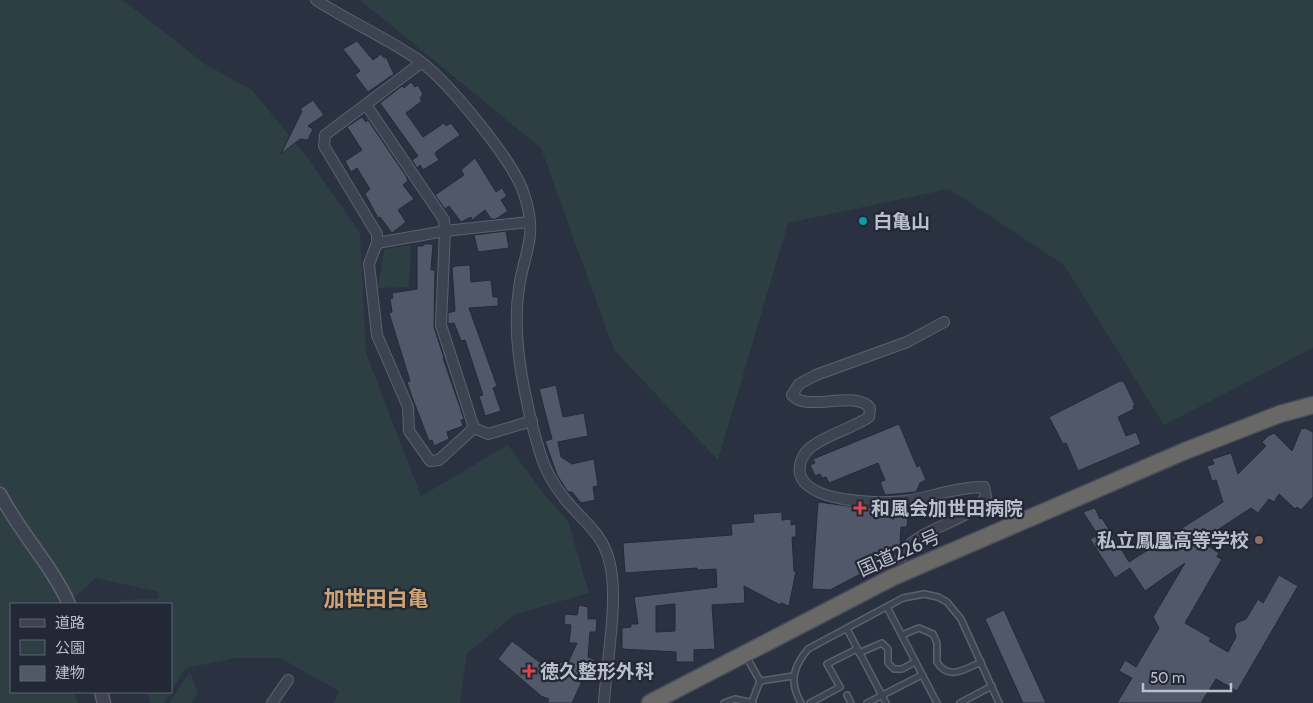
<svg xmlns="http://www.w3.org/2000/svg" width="1313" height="703" viewBox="0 0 1313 703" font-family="Cabin,'Noto Sans JP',sans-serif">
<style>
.green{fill:#2d3f43}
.building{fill:#505869;stroke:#242a38;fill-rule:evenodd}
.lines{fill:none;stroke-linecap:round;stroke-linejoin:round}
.service-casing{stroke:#5c616e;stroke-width:8}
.minor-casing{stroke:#5c616e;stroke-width:12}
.tertiary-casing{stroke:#5c616e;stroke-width:15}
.trunk-casing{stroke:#484e5b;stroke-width:19}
.service{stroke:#3e4351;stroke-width:5}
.minor{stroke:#3e4351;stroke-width:10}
.tertiary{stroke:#3e4351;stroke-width:12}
.trunk{stroke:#696866;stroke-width:16}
.culture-dot{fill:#0f9aa8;stroke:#222836;stroke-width:2}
.health-dot{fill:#e0444e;stroke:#222836;stroke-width:2}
.education-dot{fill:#8d6e63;stroke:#222836;stroke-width:2}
.labels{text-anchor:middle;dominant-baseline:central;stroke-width:4.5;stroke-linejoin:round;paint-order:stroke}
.poi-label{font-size:19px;font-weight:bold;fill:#bbbfcb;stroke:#222836;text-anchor:start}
.street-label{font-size:19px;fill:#bbbfcb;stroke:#222836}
.quarter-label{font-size:21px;font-weight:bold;fill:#cda373;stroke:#222836}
</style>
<rect width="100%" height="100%" fill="#2a3141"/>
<!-- green -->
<g class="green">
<polygon points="0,0 123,0 205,64 252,90 306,156 360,233 366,353 421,496 508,445 544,494 568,521 589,593 516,614 467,653 460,703 334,703 339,691 280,658 236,658 186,668 171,691 171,604 120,604 120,600 157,599 159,592 96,578 67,604 11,604 11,692 74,692 78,703 0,703"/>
<polygon points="360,0 1313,0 1313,348 1164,425 1064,265 949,189 788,223 718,460 614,350 541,148"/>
<polygon points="411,245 409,287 378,288 384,249"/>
<polygon points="190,672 198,694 191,703 169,703"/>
<polygon points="147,692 171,692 164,703 150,703"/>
</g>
<!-- building -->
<g class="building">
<polygon points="357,41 373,60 381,54 384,58 386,57 394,74 368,92 355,75 360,71 343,49"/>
<polygon points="411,82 415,87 418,85 423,94 420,98 422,101 406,113 423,137 444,123 446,126 451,123 460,135 437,151 435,154 439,160 423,170 420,165 417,168 412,160 418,156 380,103 402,86 404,88"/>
<polygon points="313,100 324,115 308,126 313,129 308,140 300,139 281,154 302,111 300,109"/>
<polygon points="362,117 366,122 368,120 406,176 408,181 403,185 414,199 398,210 406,222 392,233 380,217 378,218 365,194 370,189 357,168 351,172 345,161 362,150 347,127"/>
<polygon points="475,158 496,192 502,188 507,196 501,200 508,211 496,219 491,219 485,210 472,220 471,217 461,222 449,206 445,209 435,195 464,175 461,170"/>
<polygon points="506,231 509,248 478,252 474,235"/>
<polygon points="424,244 433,244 431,270 435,270 434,327 444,358 443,358 464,419 461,420 463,426 447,432 449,439 434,446 432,440 429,441 412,397 407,382 410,381 389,313 392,312 390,299 393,298 392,293 417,289 417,246 423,246"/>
<polygon points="470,265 471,282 491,280 493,297 498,297 498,306 469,308 497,386 493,388 501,411 485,416 479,396 483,395 465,340 461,341 454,323 448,324 448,313 455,311 452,268 455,266"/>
<polygon points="1120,381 1124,382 1135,405 1133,406 1134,409 1118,417 1126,436 1136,432 1141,444 1078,471 1066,443 1063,444 1049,417"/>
<polygon points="556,385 563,417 584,413 588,436 558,442 561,457 572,464 594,459 598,486 593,487 595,500 581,503 572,492 568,492 557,475 545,441 552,439 539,389"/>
<polygon points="899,424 917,467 920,465 926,480 920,483 916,492 885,495 880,482 885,480 878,463 829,483 826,477 822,478 820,474 815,476 810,465 815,463 813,459"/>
<polygon points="1305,428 1313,432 1313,497 1301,510 1297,507 1295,509 1279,494 1274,502 1269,499 1258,513 1251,508 1219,529 1224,537 1208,546 1219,553 1217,557 1222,559 1185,623 1211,638 1209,641 1228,652 1236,637 1234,629 1236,623 1246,619 1258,599 1263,603 1279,575 1298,586 1237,691 1216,679 1201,703 1117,703 1132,678 1119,671 1125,660 1136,667 1159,628 1153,617 1185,563 1145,591 1130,568 1115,578 1090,539 1098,535 1083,512 1095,508 1100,519 1102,518 1129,562 1223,502 1216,480 1212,481 1207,466 1214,464 1212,459 1231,453 1238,474 1266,446 1262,442 1268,436 1274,433 1292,451 1301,429"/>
<polygon points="818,502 863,508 909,507 907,527 901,527 900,545 898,548 890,547 889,559 830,590 812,589"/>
<path d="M782,512V520L791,519V525L796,524V537H792L794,571H796L789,606L781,603L780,605L744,586L745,603L712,605L715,649L694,650V662H676V652L622,649V628L631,627V624H638L634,597L717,587L716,569L697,570V568L625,573L623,543L732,535L731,524L754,522L753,514ZM675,604V631L656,632V606Z"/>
<polygon points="579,605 588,607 588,619 597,619 596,632 590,632 588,657 595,660 594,665 589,675 586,673 572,703 547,703 549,699 541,696 498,659 512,641 555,674 560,662 567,665 577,643 569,643 571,625 564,624 565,614 577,615"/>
<polygon points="1004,610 1046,703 1023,703 985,619"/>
</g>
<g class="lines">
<defs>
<g id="service">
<polyline points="887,607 937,703"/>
<polyline points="847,629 886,703"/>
<path d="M902,635L919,628L933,634L937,643V662C948,681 966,669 981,662"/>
<polyline points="859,653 882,643 888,649 888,663 894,669 902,669 915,662"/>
<polyline points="746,656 760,681 793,676"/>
<polyline points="847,695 851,703"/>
<polyline points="752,702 760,681"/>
<polyline points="724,703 735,699 753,703"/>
<path d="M801,703C789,682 793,667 808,649L903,598L924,594L938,597L947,602L961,619L999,703"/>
<polyline points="810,703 840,687 827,664 857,649"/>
<polyline points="867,703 922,675"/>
<polyline points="960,703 992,686"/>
</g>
<g id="minor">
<path d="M316,0C350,22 387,38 420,61C449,83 513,160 524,194C528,206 531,223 530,235C528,253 521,271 519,288C512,333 522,384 533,428C541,458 545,474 565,499C578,516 598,530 606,551C622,589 606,661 604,703"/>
<polyline points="421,63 325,135 324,146 377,234 377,243 369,264 377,335 408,407 409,431 430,461 439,460 474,428 488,434 532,421"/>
<polyline points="367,106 444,220 445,231 441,325 474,428"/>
<polyline points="377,243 445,231 529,222"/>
<path d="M893,577C897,568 901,553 908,546C931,525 968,521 986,497L984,487C956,487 932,497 905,501C880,504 808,503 800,474C798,464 803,453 811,447C828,434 851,429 869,417L870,408C856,389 806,413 792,395L799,384L816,375L907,342L944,322"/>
<polyline points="272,703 288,680"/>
</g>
<g id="tertiary">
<path d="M0,494C20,533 51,564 69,604"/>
<polyline points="101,692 104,703"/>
</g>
<polyline id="trunk" points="650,703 893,577 1185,451 1280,414 1313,405"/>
</defs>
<!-- service casing -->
<use href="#service" class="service-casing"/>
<!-- minor casing -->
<use href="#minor" class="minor-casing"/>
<!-- tertiary casing -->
<use href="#tertiary" class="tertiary-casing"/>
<!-- trunk casing -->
<use href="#trunk" class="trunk-casing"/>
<!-- service -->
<use href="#service" class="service"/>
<!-- minor -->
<use href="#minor" class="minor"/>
<!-- tertiary -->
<use href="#tertiary" class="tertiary"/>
<!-- trunk -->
<use href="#trunk" class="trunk"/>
</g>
<!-- markers -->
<circle class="culture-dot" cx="863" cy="221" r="5"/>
<g class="health-dot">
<path d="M857.5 500.5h5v5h5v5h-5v5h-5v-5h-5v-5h5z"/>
<path d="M526.5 663.5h5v5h5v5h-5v5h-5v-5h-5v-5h5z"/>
</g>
<circle class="education-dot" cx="1259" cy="540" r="5"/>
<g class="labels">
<!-- poi labels -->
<g class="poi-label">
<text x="873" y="221">白亀山</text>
<text x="871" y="508">和風会加世田病院</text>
<text x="1249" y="540" text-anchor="end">私立鳳凰高等学校</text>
<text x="540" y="671">徳久整形外科</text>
</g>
<!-- street labels -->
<g class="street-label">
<text transform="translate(899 553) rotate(-24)">国道226号</text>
</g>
<!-- quarter labels -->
<g class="quarter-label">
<text x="376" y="598">加世田白亀</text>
</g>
</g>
<!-- legend -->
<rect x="10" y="603" width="162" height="90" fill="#222836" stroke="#5f6472"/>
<rect x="20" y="619" width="25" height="8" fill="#3e4351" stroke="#5f6472"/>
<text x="55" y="628" font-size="15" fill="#bbbfcb">道路</text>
<rect x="20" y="640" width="25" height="15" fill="#2d3f43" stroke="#5f6472"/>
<text x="55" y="653" font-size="15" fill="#bbbfcb">公園</text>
<rect x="20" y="666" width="25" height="15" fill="#505869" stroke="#5f6472"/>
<text x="55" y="678" font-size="15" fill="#bbbfcb">建物</text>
<!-- scale -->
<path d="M1143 683v8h88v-8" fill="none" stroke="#bbbfcb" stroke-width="2.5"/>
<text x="1150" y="683" font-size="15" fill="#bbbfcb" stroke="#222836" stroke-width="4" paint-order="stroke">50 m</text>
</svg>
